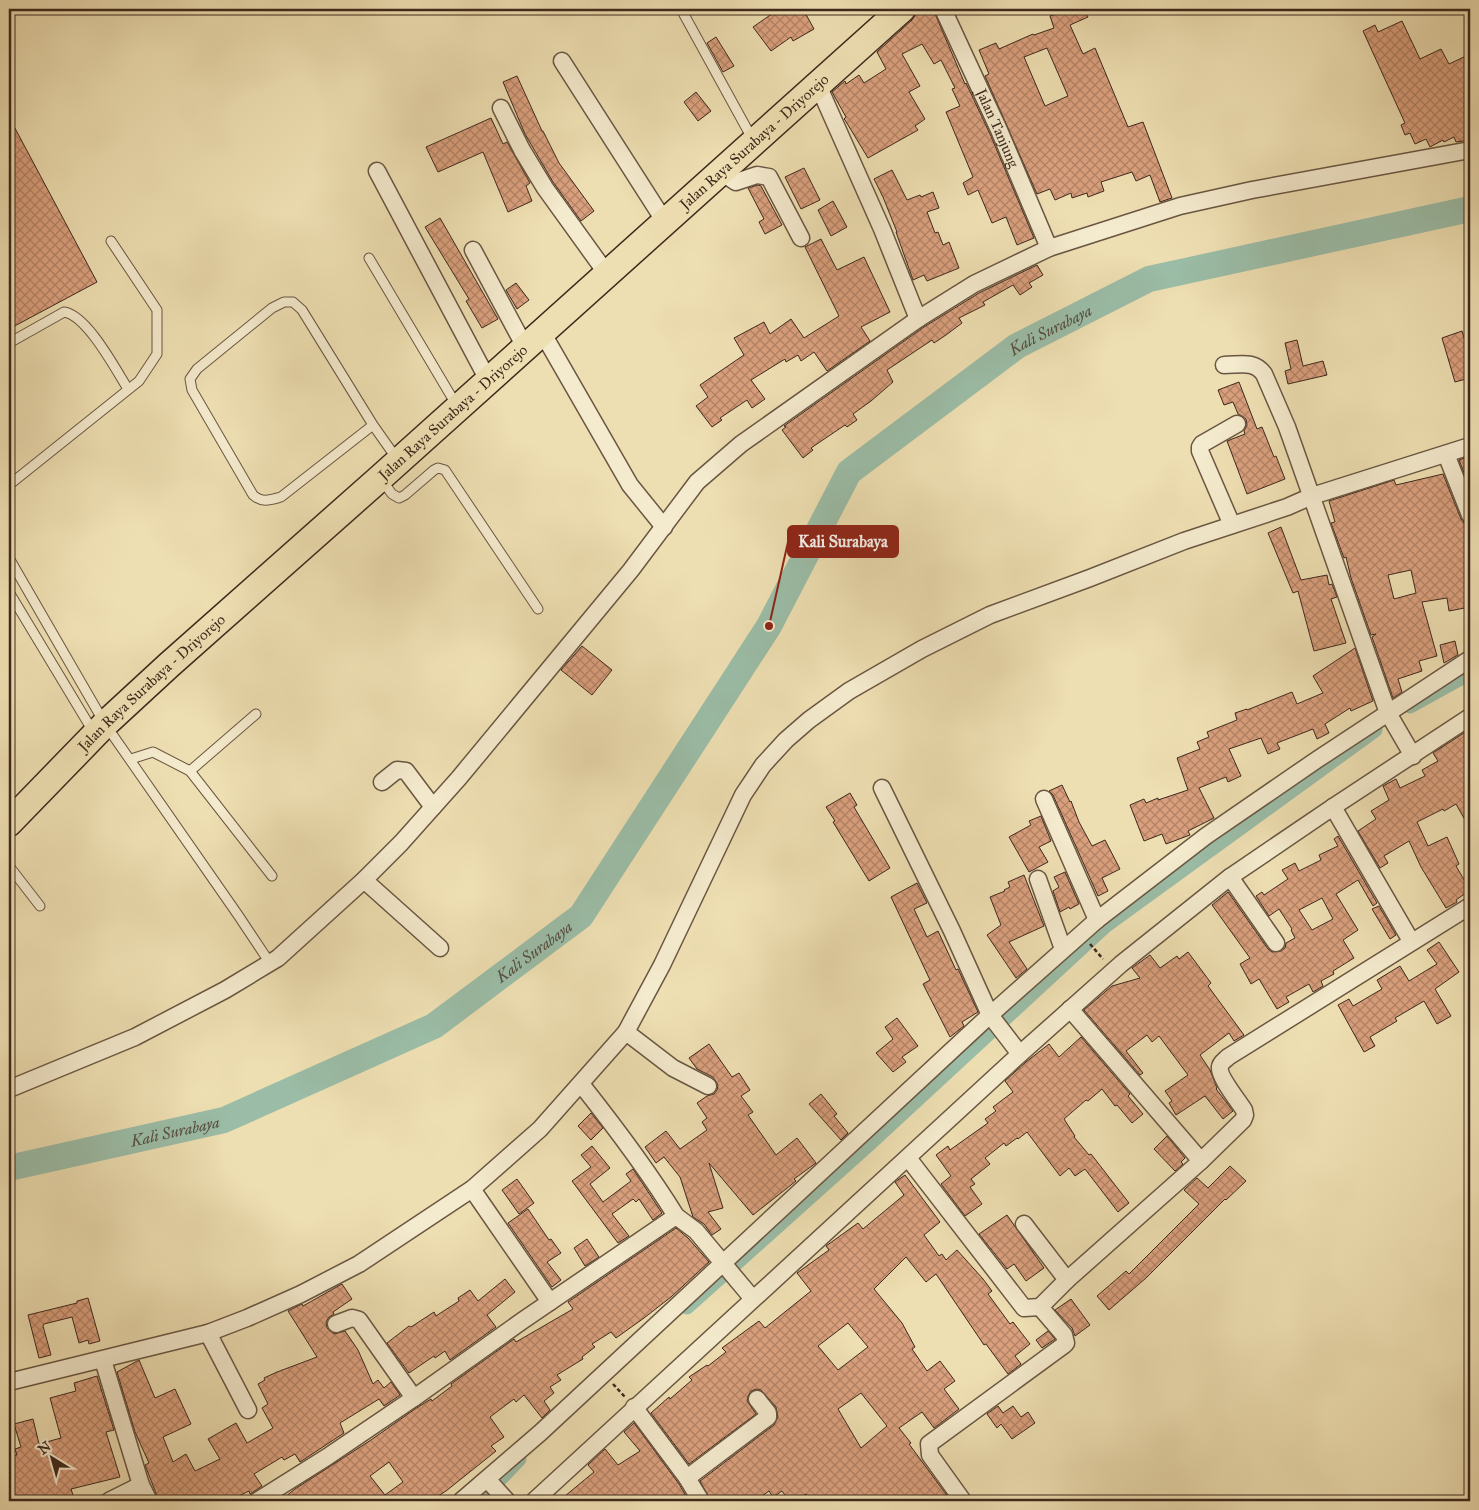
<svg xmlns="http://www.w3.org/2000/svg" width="1479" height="1510" viewBox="0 0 1479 1510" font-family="'IM FELL Great Primer',serif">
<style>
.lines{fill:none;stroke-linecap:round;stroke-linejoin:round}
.canal{stroke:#9bbda7;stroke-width:15}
.river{stroke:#9bbda7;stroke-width:26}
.building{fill:url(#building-cross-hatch);stroke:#3e281d;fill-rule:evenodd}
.lane-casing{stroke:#6a5642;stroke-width:11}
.street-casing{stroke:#6a5642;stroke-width:19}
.primary-casing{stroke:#3e281d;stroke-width:29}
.path{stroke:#3e281d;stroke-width:2.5;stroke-dasharray:4 2.5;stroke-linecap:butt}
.lane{stroke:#f4eacd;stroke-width:9}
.street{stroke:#f4eacd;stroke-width:16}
.primary{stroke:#eedfb2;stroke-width:26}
.labels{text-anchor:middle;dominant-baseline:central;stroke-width:4;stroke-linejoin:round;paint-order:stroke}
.street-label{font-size:15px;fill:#3e281d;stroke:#f4eacd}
.water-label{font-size:16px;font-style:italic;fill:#554d40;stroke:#f4eacd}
.leader{fill:none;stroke:#8f2418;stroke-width:2}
.callout-dot{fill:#8f2418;stroke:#f4eacd;stroke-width:2}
.callout{fill:#8f2418;stroke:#8f2418;stroke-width:2}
.callout-label{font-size:16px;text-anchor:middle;font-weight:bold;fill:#fff}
</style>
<defs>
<pattern id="building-cross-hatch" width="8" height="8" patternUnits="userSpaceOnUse" patternTransform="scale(1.25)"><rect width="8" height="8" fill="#daa07d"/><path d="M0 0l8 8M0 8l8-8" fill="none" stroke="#b28266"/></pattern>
</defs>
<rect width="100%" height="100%" fill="#eedfb2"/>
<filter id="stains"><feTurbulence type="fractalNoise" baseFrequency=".004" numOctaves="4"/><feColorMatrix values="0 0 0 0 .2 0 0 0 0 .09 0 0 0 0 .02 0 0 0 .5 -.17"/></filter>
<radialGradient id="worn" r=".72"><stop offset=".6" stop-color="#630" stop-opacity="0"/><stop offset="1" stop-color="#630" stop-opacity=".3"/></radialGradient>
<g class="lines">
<!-- canal -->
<g class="canal">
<polyline points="1410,706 1470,673"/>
<polyline points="687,1307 868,1145 1105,926 1375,730"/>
<polyline points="479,1501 519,1459"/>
</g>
<!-- river -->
<path class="river" id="s1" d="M9,1168L224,1120L434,1026L581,916L769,626L849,472L1017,346L1149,279L1470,209"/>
</g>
<!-- building -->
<g class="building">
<polygon points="779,9 803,9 814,29 793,41 791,37 771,51 753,27"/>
<polygon points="917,9 933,9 965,84 966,83 990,134 1034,238 1017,245 1006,217 992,223 978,190 968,195 963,183 973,177 946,112 960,106 952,89 955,88 941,60 934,64 922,44 902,54 920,86 909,92 925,119 915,126 918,130 868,158 845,120 844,119 846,117 832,92 845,81 846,84 859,75 864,83 886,69 877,52 912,20 916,14"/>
<path d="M1062,9H1084L1088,17L1070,25L1083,54L1095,48L1128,127L1143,122L1172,198L1160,202L1150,175L1136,181L1132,172L1101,182L1104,191L1088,197L1087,193L1072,198L1071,193L1055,200L1050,189L1037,194L985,76L989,74L979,50L996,43L999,49L1033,34L1034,35L1054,28L1050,16L1064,11ZM1047,48L1068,96L1045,106L1024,57Z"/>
<polygon points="1402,21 1420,59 1441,49 1449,64 1466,56 1470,66 1470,140 1456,142 1454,137 1444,142 1443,140 1430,147 1426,139 1415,144 1410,133 1405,135 1401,125 1405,123 1363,31 1375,25 1378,32"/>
<polygon points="716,37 734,66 723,72 707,43"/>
<polygon points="517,76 542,131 543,131 559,163 594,211 581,221 553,182 525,134 503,82"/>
<polygon points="696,92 711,111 698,121 684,102"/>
<polygon points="9,117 97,282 9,329"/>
<polygon points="491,118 503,144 507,142 530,183 526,186 532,201 508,212 483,152 438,172 426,147"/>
<polygon points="804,168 820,200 801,209 785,177"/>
<polygon points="892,170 907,200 920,195 921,197 933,192 939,208 927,212 935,233 938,232 943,245 949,242 959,268 927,281 924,275 913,280 896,232 897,232 883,197 874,179"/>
<polygon points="758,185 761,186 782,225 765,234 759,222 764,219 748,188"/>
<polygon points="833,201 847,227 831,236 818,210"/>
<polygon points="440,218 498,319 482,328 466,301 469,299 425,227"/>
<polygon points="821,239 837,270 864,257 890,312 861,327 870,341 827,371 814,352 801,361 798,355 786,362 785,359 772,367 751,380 765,399 752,408 747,400 720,418 722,420 712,427 696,406 708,397 700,385 744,355 734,338 764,322 770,334 791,319 804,338 839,316 805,247"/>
<polygon points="1037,265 1043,275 1029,283 1032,287 1020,295 1013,285 983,302 985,305 959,318 962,323 946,335 934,343 932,340 887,370 893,382 871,401 853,414 857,420 847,427 845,425 811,448 813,450 803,458 782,430 786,427 784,426 924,327 979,293"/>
<polygon points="516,283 529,300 517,309 506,290"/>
<polygon points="1462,331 1470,357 1470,378 1455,382 1442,338"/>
<polygon points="1297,340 1303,366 1323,361 1327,375 1288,384 1285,371 1291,369 1285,343"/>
<polygon points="1239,382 1257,429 1262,427 1274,457 1276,456 1285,479 1247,494 1227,441 1245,434 1244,431 1247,425 1246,419 1242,416 1238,414 1233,402 1224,405 1218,390"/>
<polygon points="1470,456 1470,488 1459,460"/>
<path d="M1443,474L1461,519L1464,523L1470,525V544H1465L1470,576V607L1449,611L1447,598L1422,602L1437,656L1419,661L1422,671L1398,679L1402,692L1393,698L1372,637L1376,634L1371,635L1351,578L1346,557L1344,558L1331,523L1335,522L1329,501L1394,480L1396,485ZM1411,570L1416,593L1394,599L1388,575Z"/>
<polygon points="1281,527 1301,580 1327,575 1329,585 1332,584 1337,597 1331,599 1346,643 1314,651 1298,591 1293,593 1268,533"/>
<polygon points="1455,641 1458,655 1444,663 1440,645"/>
<polygon points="582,646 612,670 592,695 561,670"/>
<polygon points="1355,648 1373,701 1351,711 1350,708 1325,724 1329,733 1317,739 1313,729 1277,743 1280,749 1268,754 1261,738 1229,749 1241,776 1228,782 1226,777 1199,788 1214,818 1188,831 1190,835 1166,844 1162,834 1144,841 1130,805 1144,799 1146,803 1158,798 1158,800 1188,790 1177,758 1200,749 1197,742 1209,737 1207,732 1237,720 1235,713 1247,709 1247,710 1292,692 1297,704 1323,693 1313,676"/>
<polygon points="1470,729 1470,829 1456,804 1444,811 1443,809 1417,822 1428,846 1447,837 1459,864 1456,866 1470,890 1456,900 1457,902 1446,908 1421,867 1409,841 1384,856 1388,863 1380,868 1358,831 1376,819 1371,811 1389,800 1383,786 1396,779 1400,788 1425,776 1422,770 1438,761 1433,753"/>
<polygon points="1062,785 1070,802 1071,801 1079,822 1092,846 1105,840 1120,869 1102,878 1108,891 1098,896 1053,795 1049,791"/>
<polygon points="850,793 857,805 854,807 890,868 869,881 833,822 835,821 826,807"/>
<polygon points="1041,816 1051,841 1039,847 1048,862 1029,872 1009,837 1031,825 1029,821"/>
<path d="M1338,836L1377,903L1373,906L1358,880L1336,894L1358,930L1343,940L1354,958L1333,971L1334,974L1321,981L1323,986L1313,992L1309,984L1286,997L1289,1002L1277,1009L1259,979L1251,984L1240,964L1250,958L1212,905L1228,892L1268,949L1272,952L1281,951L1285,948L1286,943L1295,938L1291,930L1292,929L1279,909L1269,916L1256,896L1262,892L1264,895L1288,879L1282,870L1295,863L1299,871L1321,860L1319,855L1338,846L1334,839ZM1322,898L1333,919L1312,930L1299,910Z"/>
<polygon points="1065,872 1079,904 1070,909 1069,907 1060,912 1053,891 1059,887 1054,877"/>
<polygon points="1024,875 1044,926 1009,942 1027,969 1016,978 987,935 1001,925 990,897 1005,891 1004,890 1010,887 1008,882"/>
<polygon points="917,883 927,903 914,909 927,937 938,931 956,970 958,969 978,1012 962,1022 964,1026 950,1037 923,984 930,980 891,897"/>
<polygon points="1379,906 1396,935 1390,939 1372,909"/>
<polygon points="1439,942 1459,972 1435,989 1451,1016 1437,1024 1424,1001 1395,1018 1397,1021 1370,1037 1375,1046 1364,1052 1338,1005 1349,999 1353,1006 1382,989 1377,980 1400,966 1409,981 1437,964 1427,950"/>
<polygon points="1188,952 1211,983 1208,986 1244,1035 1234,1041 1229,1033 1200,1055 1210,1070 1217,1088 1216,1089 1233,1111 1223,1119 1205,1096 1176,1115 1169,1103 1172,1101 1165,1091 1188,1075 1159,1036 1152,1042 1147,1035 1126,1051 1143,1073 1140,1075 1084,1010 1112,986 1140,978 1132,968 1150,955 1160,968 1177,956 1179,959"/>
<polygon points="897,1018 918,1046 902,1057 906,1062 893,1072 876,1053 893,1039 885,1027"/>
<polygon points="1081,1037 1130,1094 1128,1096 1143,1114 1132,1123 1117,1105 1115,1106 1102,1089 1088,1101 1086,1100 1064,1119 1075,1136 1074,1137 1089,1155 1091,1154 1129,1203 1118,1212 1085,1169 1075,1176 1069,1168 1060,1176 1027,1132 1018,1139 1017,1138 1006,1146 1004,1143 985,1158 990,1164 971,1179 975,1184 970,1187 982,1204 965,1216 941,1184 951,1176 936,1155 948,1146 950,1150 988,1123 985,1119 996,1111 993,1107 1013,1092 1005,1081 1026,1062 1049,1044 1059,1057"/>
<polygon points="709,1044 732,1077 739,1073 750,1090 741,1096 753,1112 748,1115 776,1155 797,1138 816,1163 794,1179 796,1181 753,1215 709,1163 723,1208 708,1212 721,1229 712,1235 704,1224 693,1217 680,1177 664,1157 656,1163 645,1147 666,1131 680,1149 707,1130 702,1122 707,1118 697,1103 707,1096 714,1094 717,1090 718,1085 713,1077 697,1069 689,1058"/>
<polygon points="821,1094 837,1114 834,1116 848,1133 841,1140 809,1104"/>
<polygon points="591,1113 603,1128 591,1140 578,1126"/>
<polygon points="1167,1136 1185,1158 1181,1162 1183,1164 1175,1171 1154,1149"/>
<polygon points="592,1146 610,1168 590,1184 603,1202 631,1181 626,1174 633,1169 662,1213 653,1220 639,1199 636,1202 633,1199 612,1214 629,1236 618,1243 572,1181 591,1167 581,1155"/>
<polygon points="1230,1166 1246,1181 1226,1200 1225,1199 1146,1278 1109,1310 1097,1296 1126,1271 1129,1274 1199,1204 1184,1190 1197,1178 1208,1188"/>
<path d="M905,1175L940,1222L924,1235L939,1256L942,1254L946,1260L957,1250L983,1279L992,1291L988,1294L1010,1324L1013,1322L1030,1344L1015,1356L1021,1364L1008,1374L986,1344L984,1345L936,1274L926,1282L906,1257L874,1289L902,1323L915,1347L912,1349L927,1371L940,1361L955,1381L944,1389L959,1409L934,1428L922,1412L899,1428L911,1443L909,1444L951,1501H811L806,1494L795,1501H789L782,1491L773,1497L769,1491L755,1501H711L700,1481L774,1425L778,1417L776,1407L761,1390L756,1389L751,1391L748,1396L747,1401L756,1414L689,1464L651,1413L669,1397L670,1399L692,1380L689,1377L707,1365L708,1366L726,1352L722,1348L759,1321L765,1328L811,1291L797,1273L829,1250L826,1246L858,1223L863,1229L904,1195L895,1182ZM848,1323L868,1347L838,1370L818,1346ZM861,1393L887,1426L861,1448L838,1409Z"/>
<polygon points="517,1179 534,1203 519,1214 502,1190"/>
<polygon points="528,1209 549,1240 551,1239 561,1253 547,1262 561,1280 552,1287 508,1223"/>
<polygon points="1007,1215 1044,1268 1026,1281 1014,1264 1007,1269 979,1234"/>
<path d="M676,1228L688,1238L709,1262L671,1297L644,1318L616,1338L611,1332L592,1344L595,1347L582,1357L583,1359L557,1375L561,1380L550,1387L554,1393L544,1401L550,1410L542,1418L524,1395L516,1402L514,1399L490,1417L504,1437L491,1446L496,1451L446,1491L430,1501H280L295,1489L371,1440L415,1409L431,1399L432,1401L452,1386L451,1384L514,1339L516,1342L573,1309L568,1302ZM389,1462L403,1482L385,1495L370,1476Z"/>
<polygon points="587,1239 599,1257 585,1266 574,1248"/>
<polygon points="505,1279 515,1292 487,1315 496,1327 450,1360 445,1351 435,1358 434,1356 409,1373 387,1343 409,1326 411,1327 434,1312 436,1316 459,1301 458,1298 470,1290 478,1301"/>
<polygon points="342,1284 352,1299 333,1312 334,1314 329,1317 326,1322 327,1328 334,1334 345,1331 358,1350 373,1384 378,1380 384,1388 391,1382 400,1395 384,1406 379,1399 340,1423 344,1433 300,1462 295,1454 284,1460 282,1457 254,1474 262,1486 250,1494 249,1491 228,1501 159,1501 145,1465 149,1463 135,1432 117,1372 139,1360 155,1398 175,1389 191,1424 163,1437 173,1462 186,1454 195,1471 220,1459 208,1439 236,1423 247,1443 273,1428 262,1408 268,1404 258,1384 265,1380 264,1378 277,1372 317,1357 288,1311 302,1304 303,1306"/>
<polygon points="88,1298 100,1341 89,1344 88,1340 79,1343 72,1317 44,1324 43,1326 51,1355 39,1358 28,1315 77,1303 77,1301"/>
<polygon points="1071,1299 1090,1325 1075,1336 1072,1328 1055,1310"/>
<polygon points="1048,1331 1055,1339 1042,1348 1036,1340"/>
<polygon points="97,1376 114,1430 106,1432 120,1477 71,1489 75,1501 28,1501 27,1497 9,1501 9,1457 17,1455 15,1449 21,1447 14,1424 33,1419 39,1444 61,1438 50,1398 76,1391 74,1383"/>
<polygon points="998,1406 1003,1413 1013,1406 1021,1417 1028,1412 1035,1423 1012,1439 1001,1424 997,1428 987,1414"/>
<polygon points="634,1423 679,1484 689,1501 559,1501 594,1472 588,1465 605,1449 618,1465 640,1451 624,1432"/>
</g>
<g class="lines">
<defs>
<g id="lane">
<polyline points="601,9 605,9"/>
<polyline points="681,9 753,140"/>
<polyline points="369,258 457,406"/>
<path d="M9,343L64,312C87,315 116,370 128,389"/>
<path d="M373,425L302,310L293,302H284L272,308L197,369L190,379L192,390L253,495C262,503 270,500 281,497L373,425L397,459"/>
<polyline points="381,479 392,494 399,498 405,495 434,470 438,468 445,470 538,609"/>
<polyline points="9,485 139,381 157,354 157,310 111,241"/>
<polyline points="9,558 105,724 238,915 270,963"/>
<polyline points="9,592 94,733"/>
<polyline points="131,759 153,752 190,771 272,876"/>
<polyline points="190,771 256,714"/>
<polyline points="9,866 40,906"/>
</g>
<g id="street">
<path id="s2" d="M943,9L999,130L1049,248"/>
<polyline points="562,61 665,222"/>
<polyline points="818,85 882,229 918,319"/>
<polyline points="501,108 522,150 545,188 607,274"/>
<polyline points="377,171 488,380"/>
<polyline points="721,172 736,182 757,175 769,177 801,238"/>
<polyline points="473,250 525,347"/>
<polyline points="542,332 630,485 664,527"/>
<path d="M1224,365C1240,365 1254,360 1264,374L1287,427L1388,713L1413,756"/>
<polyline points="1446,454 1470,515"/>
<polyline points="1232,525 1200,451 1200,447 1202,444 1237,424"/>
<polyline points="382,782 397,770 406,771 433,807"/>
<polyline points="882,788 952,931 990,1015 1020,1054"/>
<polyline points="1044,799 1097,920"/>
<polyline points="1333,807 1411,941"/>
<polyline points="1230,877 1276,943"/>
<polyline points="1038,879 1063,949"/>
<polyline points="364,880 440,948"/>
<polyline points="626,1032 673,1068 708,1086"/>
<path d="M581,1084C615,1127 647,1169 676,1216"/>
<polyline points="9,1089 135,1037 225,990 278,958 364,880 401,843 459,778 631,570 697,482 741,444 918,319 974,284 1049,248 1180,206 1252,190 1470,150"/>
<polyline points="908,1158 1024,1308 1040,1307 1067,1280 1201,1161 1070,1009"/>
<path d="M1201,1161L1243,1120L1245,1115L1244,1110C1239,1102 1218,1076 1220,1067C1220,1063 1225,1060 1228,1057L1470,906"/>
<polyline points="472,1189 550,1302"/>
<polyline points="1024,1224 1067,1280"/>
<polyline points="336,1324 352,1318 359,1320 414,1398"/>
<polyline points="208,1333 248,1410"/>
<polyline points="103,1360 141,1485 149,1501"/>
<polyline points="9,1382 208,1333 247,1318 301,1294 359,1264 472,1189 540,1129 626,1032 662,965 743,795 763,765 786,740 809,720 849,691 922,649 990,615 1090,578 1184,541 1287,507 1312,496 1470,446"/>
<polyline points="634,1407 687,1478 701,1501"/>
<polyline points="687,1478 768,1417 768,1413 757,1399"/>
<polyline points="487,1479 507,1501"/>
<polyline points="109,1501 141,1485"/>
<polyline points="257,1501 327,1457 414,1398 522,1321 676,1216 696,1231 753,1299"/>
<polyline points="461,1501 540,1433 990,1015 1097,920 1206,836 1318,759 1470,659"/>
<polyline points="534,1501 1020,1054 1121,964 1230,877 1333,807 1470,717"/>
<polyline points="963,1501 930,1455 929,1444 1064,1345 1066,1343 1064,1335 1040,1307"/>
</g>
<g id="primary">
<path id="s3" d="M9,823L105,724L169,665L380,478L902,9"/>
</g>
</defs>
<!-- lane casing -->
<use href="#lane" class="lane-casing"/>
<!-- street casing -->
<use href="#street" class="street-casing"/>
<!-- primary casing -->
<use href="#primary" class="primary-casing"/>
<!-- path -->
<g class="path">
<polyline points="1090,944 1103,959"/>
<polyline points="613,1384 625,1397"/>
</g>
<!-- lane -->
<use href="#lane" class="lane"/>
<!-- street -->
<use href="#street" class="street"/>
<!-- primary -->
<use href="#primary" class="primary"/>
</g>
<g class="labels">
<!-- street labels -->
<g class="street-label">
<text stroke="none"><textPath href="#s2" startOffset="131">Jalan Tanjung</textPath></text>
<text stroke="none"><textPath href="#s3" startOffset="1010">Jalan Raya Surabaya - Driyorejo</textPath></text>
<text stroke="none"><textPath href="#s3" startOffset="605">Jalan Raya Surabaya - Driyorejo</textPath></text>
<text stroke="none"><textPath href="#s3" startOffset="200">Jalan Raya Surabaya - Driyorejo</textPath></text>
</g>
<!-- water labels -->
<g class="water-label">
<text stroke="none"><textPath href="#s1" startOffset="1400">Kali Surabaya</textPath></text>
<text stroke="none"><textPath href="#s1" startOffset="575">Kali Surabaya</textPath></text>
<text stroke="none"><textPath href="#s1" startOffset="170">Kali Surabaya</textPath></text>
</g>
</g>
<!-- callouts -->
<path class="leader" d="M769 626L788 542"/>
<circle class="callout-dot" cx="769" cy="626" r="5"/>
<rect class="callout" x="788" y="526" width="110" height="31" rx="5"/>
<g class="callout-label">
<text x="843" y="547">Kali Surabaya</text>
</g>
<!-- margin -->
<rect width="1479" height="1510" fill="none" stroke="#eedfb2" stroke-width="30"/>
<rect x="10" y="10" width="1459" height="1490" fill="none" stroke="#3e281d" stroke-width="2.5"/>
<rect x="15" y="15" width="1449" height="1480" fill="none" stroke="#3e281d"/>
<!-- north arrow -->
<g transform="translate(52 1458) rotate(323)" stroke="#f4eacd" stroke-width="4" paint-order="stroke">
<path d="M0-4L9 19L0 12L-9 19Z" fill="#3e281d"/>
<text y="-8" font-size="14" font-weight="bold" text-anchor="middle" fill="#3e281d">N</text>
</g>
<rect width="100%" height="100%" filter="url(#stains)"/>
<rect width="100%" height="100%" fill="url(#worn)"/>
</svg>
